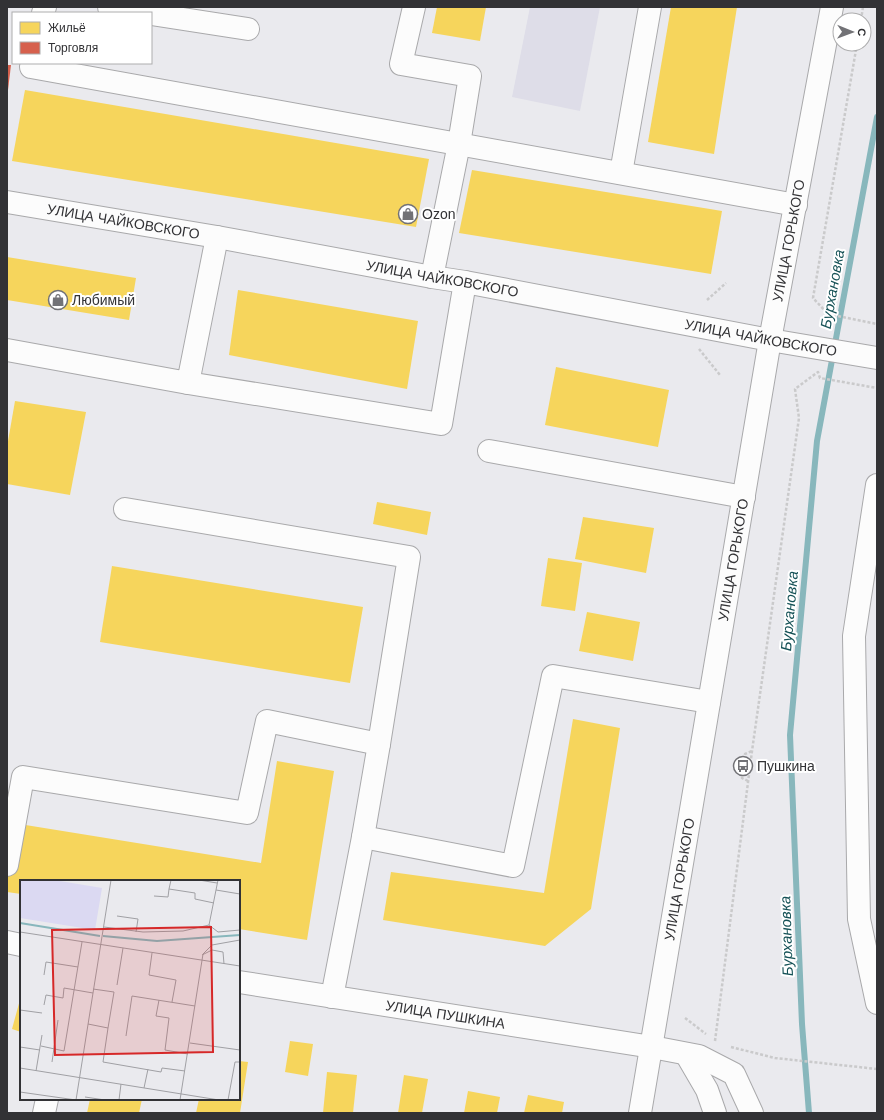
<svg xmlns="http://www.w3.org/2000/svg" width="884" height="1120" viewBox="0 0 884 1120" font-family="Arial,sans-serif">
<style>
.built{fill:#dedde8}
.homes{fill:#f6d55c}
.shops{fill:#d6604d}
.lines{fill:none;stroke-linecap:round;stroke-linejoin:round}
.stream{stroke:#88b7bc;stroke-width:6}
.minor-casing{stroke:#a9a9ab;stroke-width:24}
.major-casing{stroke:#a9a9ab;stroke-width:24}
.path{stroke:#cacacb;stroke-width:2.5;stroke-dasharray:3 2;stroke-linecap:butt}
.minor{stroke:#fcfcfc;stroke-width:22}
.major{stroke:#fcfcfc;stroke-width:22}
.labels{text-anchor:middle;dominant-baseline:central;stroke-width:4;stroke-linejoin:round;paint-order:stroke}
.poi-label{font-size:14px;fill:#323235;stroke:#fff;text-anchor:start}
.street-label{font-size:14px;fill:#323235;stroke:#fff}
.water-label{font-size:15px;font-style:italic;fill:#155156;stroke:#fff}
.inset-river{fill:none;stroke:#88b7bc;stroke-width:2}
.inset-road{fill:none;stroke:#a0a0a4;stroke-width:1}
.view{fill:#d62828;fill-opacity:0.15;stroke:#d62828;stroke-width:2}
.inset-edge{fill:none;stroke:#323235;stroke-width:2}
</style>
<rect width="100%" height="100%" fill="#eaeaee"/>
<!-- built -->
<polygon class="built" points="530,7 600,7 580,111 512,97"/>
<!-- homes -->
<g class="homes">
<polygon points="437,7 486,7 480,41 432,33"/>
<polygon points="671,7 737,7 714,154 648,142"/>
<polygon points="25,90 429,159 416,227 12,161"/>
<polygon points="472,170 722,211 711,274 459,233"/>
<polygon points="7,257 136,278 129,320 7,300"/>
<polygon points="238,290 418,321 407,389 229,355"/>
<polygon points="556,367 669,390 658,447 545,425"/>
<polygon points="15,401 86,412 70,495 7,484 7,447"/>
<polygon points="377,502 431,512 427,535 373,524"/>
<polygon points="583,517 654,528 646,573 575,559"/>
<polygon points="548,558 582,563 575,611 541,606"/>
<polygon points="112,566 363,607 350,683 100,642"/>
<polygon points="587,612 640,622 633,661 579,651"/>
<polygon points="573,719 620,728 591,909 545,946 383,920 391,872 544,893"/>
<polygon points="277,761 334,771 307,940 239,929 239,881 21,881 21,894 7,892 7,822 261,863"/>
<polygon points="21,996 21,1032 12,1029"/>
<polygon points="290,1041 313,1044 308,1076 285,1072"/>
<polygon points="239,1061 248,1062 240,1113 196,1113 199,1099 239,1099"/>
<polygon points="327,1072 357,1075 353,1113 323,1113"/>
<polygon points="404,1075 428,1079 422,1113 398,1113"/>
<polygon points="468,1091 500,1097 497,1113 464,1113"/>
<polygon points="528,1095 564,1102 562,1113 524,1113"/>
<polygon points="90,1099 142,1099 139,1113 87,1113"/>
</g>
<!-- shops -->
<polygon class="shops" points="7,65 11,65 8,90 7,90"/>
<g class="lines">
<!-- stream -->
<polyline class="stream" points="809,1113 802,1024 790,735 817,441 877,117"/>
<defs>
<g id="minor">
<polyline points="109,7 147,13"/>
<polyline points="414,7 401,64 470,76 459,144 432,277"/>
<polyline points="43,13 45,7"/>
<polyline points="151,14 248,29"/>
<polyline points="32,63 31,67 796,205"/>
<polyline points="621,173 650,7"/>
<polyline points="7,350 188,383 217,237"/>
<polyline points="188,383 441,424 465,282"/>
<polyline points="489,451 744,497"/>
<polyline points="877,485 854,636 859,919 877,1003"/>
<polyline points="125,509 409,557 379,744 363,837 332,997"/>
<polyline points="363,837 513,866 553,676 709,702"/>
<polyline points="7,865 23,777 247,813 267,721 379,744"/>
<polyline points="7,942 21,945"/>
<path id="s1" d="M239,982L652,1047L699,1056L734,1074L752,1113"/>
<polyline points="686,1054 707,1090 715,1113"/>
<polyline points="44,1113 47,1099"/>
</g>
<g id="major">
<path id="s2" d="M7,202L217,237L432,277L465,282L770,340L877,358"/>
<path id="s3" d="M640,1113L770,340L832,7"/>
</g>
</defs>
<!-- minor casing -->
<use href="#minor" class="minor-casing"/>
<!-- major casing -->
<use href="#major" class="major-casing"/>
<!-- path -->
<g class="path">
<polyline points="861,20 863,7"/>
<polyline points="857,44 813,298 828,314 877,324"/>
<polyline points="707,300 726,283"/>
<polyline points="699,349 720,375"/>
<polyline points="748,781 742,778 745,754 752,751"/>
<polyline points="685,1018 706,1034"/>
<polyline points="715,1041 752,751 799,418 795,389 818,372 820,378 877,388"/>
<polyline points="731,1047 775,1058 877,1069"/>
</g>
<!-- minor -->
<use href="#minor" class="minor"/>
<!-- major -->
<use href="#major" class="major"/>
</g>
<!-- icons -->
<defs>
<symbol id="shop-ring" viewBox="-11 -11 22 22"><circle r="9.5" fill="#fff" stroke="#727276" stroke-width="1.5"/><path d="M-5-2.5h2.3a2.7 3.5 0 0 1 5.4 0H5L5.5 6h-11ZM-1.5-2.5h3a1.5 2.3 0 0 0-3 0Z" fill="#727276"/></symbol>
<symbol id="bus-ring" viewBox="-11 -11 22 22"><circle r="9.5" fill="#fff" stroke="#727276" stroke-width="1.5"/><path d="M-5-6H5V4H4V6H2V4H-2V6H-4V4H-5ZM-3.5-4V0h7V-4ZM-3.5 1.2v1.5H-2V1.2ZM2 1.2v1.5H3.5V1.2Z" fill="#727276"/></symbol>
</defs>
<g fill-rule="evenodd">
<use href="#shop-ring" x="397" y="203" width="22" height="22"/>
<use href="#shop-ring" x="47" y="289" width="22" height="22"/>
<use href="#bus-ring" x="732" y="755" width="22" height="22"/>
</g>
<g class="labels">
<!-- poi labels -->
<g class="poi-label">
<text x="422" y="214">Ozon</text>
<text x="72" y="300">Любимый</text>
<text x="757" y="766">Пушкина</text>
</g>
<!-- street labels -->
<g class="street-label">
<text stroke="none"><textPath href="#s2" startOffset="118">УЛИЦА ЧАЙКОВСКОГО</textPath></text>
<text stroke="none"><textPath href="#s3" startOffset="885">УЛИЦА ГОРЬКОГО</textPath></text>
<text stroke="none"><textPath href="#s2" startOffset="442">УЛИЦА ЧАЙКОВСКОГО</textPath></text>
<text stroke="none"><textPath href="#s2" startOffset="766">УЛИЦА ЧАЙКОВСКОГО</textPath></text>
<text stroke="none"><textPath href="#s3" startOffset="561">УЛИЦА ГОРЬКОГО</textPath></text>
<text stroke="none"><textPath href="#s3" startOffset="237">УЛИЦА ГОРЬКОГО</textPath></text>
<text stroke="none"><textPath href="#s1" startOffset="209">УЛИЦА ПУШКИНА</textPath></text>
</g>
<!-- water labels -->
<g class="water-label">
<text transform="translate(832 289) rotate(-80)">Бурхановка</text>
<text transform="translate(789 611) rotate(-85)">Бурхановка</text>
<text transform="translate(786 936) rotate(-92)">Бурхановка</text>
</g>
</g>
<!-- overview -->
<g transform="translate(20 880)">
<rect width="220" height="220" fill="#eaeaee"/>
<path d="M0,0H34L82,8L75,50L0,38Z" fill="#dbd9f2"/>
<path class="inset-river" d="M0,43L80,56M83,56L137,61L220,55"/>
<path class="inset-road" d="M151,0L149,9L175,13V19L194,23M179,0L197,3M196,10L220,14M134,16L148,17L149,9M97,36L118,39L116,52M189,45L198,0M189,45L198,52L220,50M84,47L123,52L163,51L189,45M0,52L220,86M132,73L129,95L156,100L152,122M182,75L192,70L203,72L204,84M24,95L26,82L58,87M97,105L103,68M73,109L94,112L88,148M139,120L136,136L149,138L145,170L168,174M24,125L26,115L43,118L44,108L73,113M0,130L22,133M68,144L88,148L83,182L141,192L142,188L165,191M106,156L112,116L175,126M170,163L220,170M21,166L44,171L62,62M0,167L20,170M32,182L38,140M0,188L199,220M16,191L22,155M124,208L128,189M0,212L56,220M65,217L85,220M56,220L91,0M99,220L101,204M160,220L183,74L192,65L220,60M208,220L215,182H220"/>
<path class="view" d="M191,47L193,172L35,175L32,50Z"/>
<rect width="220" height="220" class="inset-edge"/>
</g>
<!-- border -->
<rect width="884" height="1120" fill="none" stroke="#323235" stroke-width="16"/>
<!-- legend -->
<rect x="12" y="12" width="140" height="52" fill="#ffffff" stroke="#adadae"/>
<rect x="20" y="22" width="20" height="12" fill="#f6d55c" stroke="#adadae"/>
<text x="48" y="32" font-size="12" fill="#323235">Жильё</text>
<rect x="20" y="42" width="20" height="12" fill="#d6604d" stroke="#adadae"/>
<text x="48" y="52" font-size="12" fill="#323235">Торговля</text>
<!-- north arrow -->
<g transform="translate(852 32) rotate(91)"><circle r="19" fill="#ffffff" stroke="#adadae"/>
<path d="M0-3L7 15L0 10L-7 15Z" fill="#727276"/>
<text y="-6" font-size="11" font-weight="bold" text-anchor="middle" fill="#323235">С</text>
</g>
</svg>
